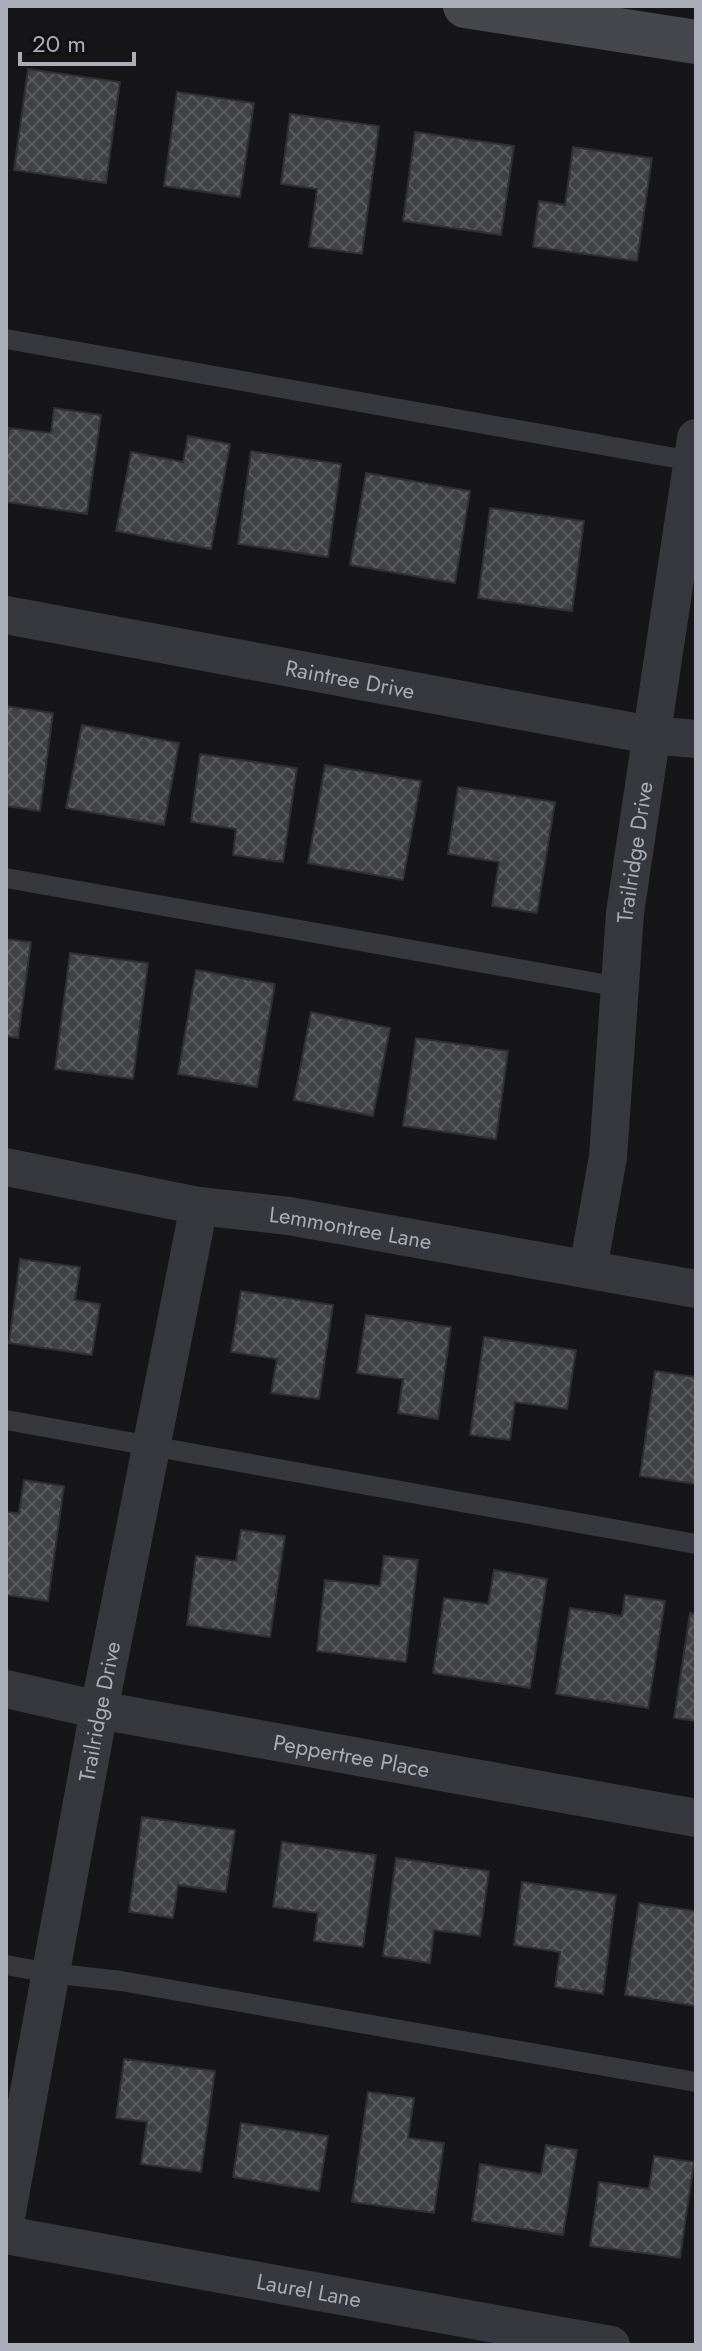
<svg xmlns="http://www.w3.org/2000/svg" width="702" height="2351" viewBox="0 0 702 2351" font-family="Jost,sans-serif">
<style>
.building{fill:url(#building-cross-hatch);stroke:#303034;stroke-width:2}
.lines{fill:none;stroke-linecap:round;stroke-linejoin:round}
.lane{stroke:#37383d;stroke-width:20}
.street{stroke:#37383d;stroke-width:38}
.secondary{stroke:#45474d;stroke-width:44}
.labels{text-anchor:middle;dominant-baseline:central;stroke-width:6;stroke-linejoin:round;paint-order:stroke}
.street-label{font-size:22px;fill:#a8adb8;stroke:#111113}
</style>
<defs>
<pattern id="building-cross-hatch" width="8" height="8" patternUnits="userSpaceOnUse" patternTransform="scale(2)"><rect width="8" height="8" fill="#404145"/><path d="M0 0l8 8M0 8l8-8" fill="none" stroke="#595a5e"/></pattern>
</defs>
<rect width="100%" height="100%" fill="#161618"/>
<!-- building -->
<g class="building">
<polygon points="28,69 120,82 106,183 14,170"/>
<polygon points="177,92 254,103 240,197 164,186"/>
<polygon points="290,114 379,126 362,254 309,247 317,189 281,184"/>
<polygon points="415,132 514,146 501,235 403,221"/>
<polygon points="573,147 652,158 637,261 533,247 539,201 565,205"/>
<polygon points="54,408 101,415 87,514 6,502 6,452 9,428 51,433"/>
<polygon points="188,436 230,444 211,549 116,531 131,452 183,462"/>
<polygon points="251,451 341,464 328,557 238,544"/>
<polygon points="366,473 470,491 455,583 350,565"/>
<polygon points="490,508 584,521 572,611 478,598"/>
<polygon points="6,706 53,713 40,811 6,806"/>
<polygon points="82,725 179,743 164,825 66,808"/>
<polygon points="200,754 297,768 283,862 233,855 236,829 191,822"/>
<polygon points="325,765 421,781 403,880 308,863"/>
<polygon points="458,787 555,802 537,913 492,906 499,862 448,854"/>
<polygon points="6,939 31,942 18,1038 6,1036"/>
<polygon points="70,953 148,963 133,1079 55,1069"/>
<polygon points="196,970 275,984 257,1087 178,1074"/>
<polygon points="311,1012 390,1028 373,1116 294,1100"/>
<polygon points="416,1038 508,1051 496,1139 403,1126"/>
<polygon points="20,1259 80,1267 75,1300 100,1304 92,1355 9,1343"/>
<polygon points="241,1291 333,1305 319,1399 271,1393 277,1359 231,1352"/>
<polygon points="366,1315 451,1327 438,1419 398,1413 403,1379 357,1373"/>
<polygon points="484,1337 576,1350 567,1409 515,1402 510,1440 470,1435"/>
<polygon points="655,1371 696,1377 696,1484 640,1476"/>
<polygon points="24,1480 64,1486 48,1601 6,1595 6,1512 19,1513"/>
<polygon points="241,1530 285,1536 270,1637 187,1625 196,1556 236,1561"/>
<polygon points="384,1556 418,1560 406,1662 317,1651 325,1580 380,1586"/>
<polygon points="494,1570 547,1579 530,1688 433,1673 444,1598 488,1604"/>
<polygon points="625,1595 665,1601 648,1708 556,1694 570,1608 622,1616"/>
<polygon points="690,1613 696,1614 696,1721 674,1718"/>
<polygon points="142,1817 235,1830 226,1892 178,1885 173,1918 129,1912"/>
<polygon points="282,1842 376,1855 363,1947 314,1941 318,1913 273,1907"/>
<polygon points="396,1858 489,1871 480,1936 434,1930 430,1963 383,1956"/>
<polygon points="522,1882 616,1895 603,1994 555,1987 560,1952 514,1945"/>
<polygon points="639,1903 696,1911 696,2006 625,1995"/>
<polygon points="124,2059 215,2071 201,2172 141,2164 147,2122 116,2118"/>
<polygon points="368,2092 414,2098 408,2138 444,2143 434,2213 352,2202"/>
<polygon points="241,2123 328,2136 319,2191 233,2177"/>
<polygon points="546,2145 577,2150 563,2235 472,2221 480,2164 541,2174"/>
<polygon points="654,2156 694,2162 680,2258 590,2246 599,2182 649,2189"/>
</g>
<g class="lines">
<!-- lane -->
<g class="lane">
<polyline points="6,339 692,461"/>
<polyline points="6,878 620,987"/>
<polyline points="6,1420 696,1544"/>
<polyline points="6,1965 50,1973 121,1981 696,2082"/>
</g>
<!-- street -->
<g class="street">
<path id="s1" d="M6,615L650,735L696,739"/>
<path id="s2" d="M6,1167L199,1206L289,1216L696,1289"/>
<path id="s3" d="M588,1269L608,1157L625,913L696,438"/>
<path id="s4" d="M6,1689L99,1710L696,1818"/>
<path id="s5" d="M6,2217L99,1710L199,1206"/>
<path id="s6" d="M6,2235L611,2345"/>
</g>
<!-- secondary -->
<polyline class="secondary" points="465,6 696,42"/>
</g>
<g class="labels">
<!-- street labels -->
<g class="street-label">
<text stroke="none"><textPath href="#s1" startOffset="350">Raintree Drive</textPath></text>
<text stroke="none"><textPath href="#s3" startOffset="420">Trailridge Drive</textPath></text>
<text stroke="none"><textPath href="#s2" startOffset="350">Lemmontree Lane</textPath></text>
<text stroke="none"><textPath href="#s5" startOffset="514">Trailridge Drive</textPath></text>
<text stroke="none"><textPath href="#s4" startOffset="352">Peppertree Place</textPath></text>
<text stroke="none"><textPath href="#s6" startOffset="308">Laurel Lane</textPath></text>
</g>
</g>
<!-- border -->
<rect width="702" height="2351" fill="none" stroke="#a8adb8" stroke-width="16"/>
<!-- scale -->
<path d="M20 52v12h114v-12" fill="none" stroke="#a8adb8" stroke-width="4"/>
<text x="32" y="52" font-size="24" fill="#a8adb8" stroke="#111113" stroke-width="6" paint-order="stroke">20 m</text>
</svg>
